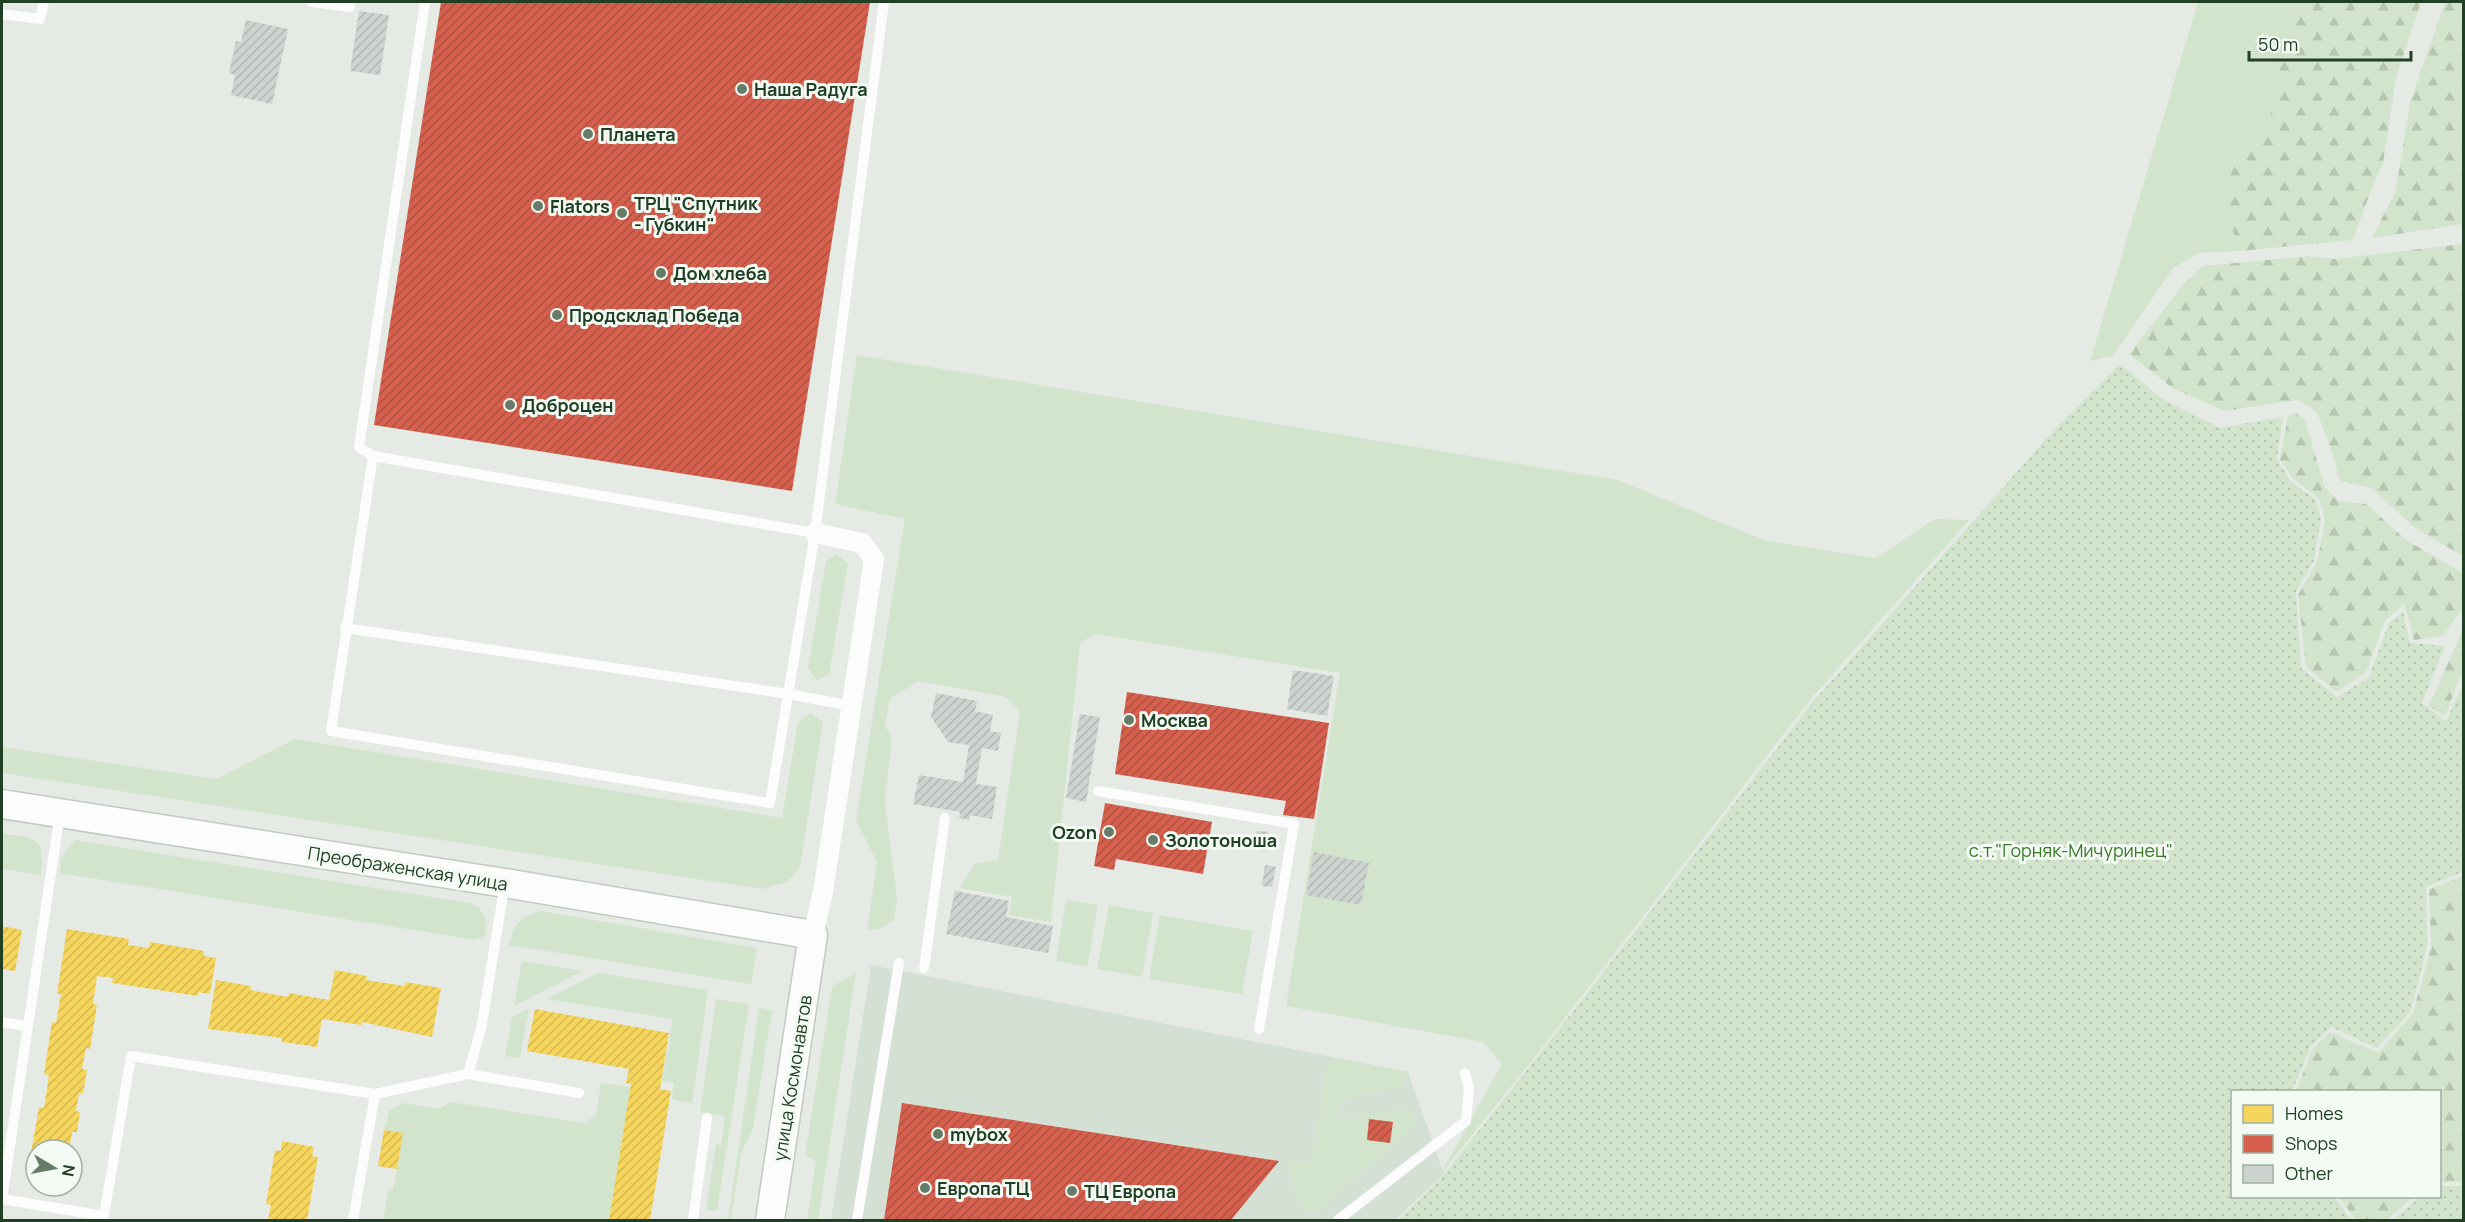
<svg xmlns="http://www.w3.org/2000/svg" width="2465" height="1222" viewBox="0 0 2465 1222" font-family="Manrope,sans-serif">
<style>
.built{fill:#d5e0d5}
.green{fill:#d3e4cd}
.forest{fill:url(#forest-firs)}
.garden{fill:url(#garden-dots)}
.homes{fill:url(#homes-hatch)}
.shops{fill:url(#shops-hatch)}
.building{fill:url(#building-hatch)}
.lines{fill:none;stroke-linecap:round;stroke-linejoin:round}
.secondary-casing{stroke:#c0cac1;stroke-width:31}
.service{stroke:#fbfcfb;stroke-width:10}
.minor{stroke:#fbfcfb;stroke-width:20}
.secondary{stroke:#fbfcfb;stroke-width:28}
.poi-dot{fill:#667b68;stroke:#f3f9f3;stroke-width:2}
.labels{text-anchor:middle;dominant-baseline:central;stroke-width:6;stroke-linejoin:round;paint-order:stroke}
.poi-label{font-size:18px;font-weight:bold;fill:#213f25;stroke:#f3f9f3;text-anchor:start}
.park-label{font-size:18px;fill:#387928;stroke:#f3f9f3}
.street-label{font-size:18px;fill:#213f25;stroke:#f3f9f3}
</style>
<defs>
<pattern id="forest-firs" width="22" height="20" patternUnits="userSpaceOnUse" patternTransform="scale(1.5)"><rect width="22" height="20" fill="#d3e4cd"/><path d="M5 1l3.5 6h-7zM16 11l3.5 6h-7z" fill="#b5c5b0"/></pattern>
<pattern id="garden-dots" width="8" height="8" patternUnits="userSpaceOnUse" patternTransform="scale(1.5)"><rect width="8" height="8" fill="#d3e4cd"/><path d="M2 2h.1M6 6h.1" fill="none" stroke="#b5c5b0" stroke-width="1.8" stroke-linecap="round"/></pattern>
<pattern id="homes-hatch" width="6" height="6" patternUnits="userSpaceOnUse" patternTransform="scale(1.5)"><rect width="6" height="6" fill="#f6d55c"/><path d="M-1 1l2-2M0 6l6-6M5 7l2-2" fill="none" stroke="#d3b850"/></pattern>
<pattern id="shops-hatch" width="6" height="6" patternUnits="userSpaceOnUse" patternTransform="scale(1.5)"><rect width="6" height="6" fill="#d6604d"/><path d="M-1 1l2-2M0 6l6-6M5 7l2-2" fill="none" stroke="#ad5140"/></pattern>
<pattern id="building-hatch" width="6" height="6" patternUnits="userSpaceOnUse" patternTransform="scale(1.5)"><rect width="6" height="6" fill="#cdd3ce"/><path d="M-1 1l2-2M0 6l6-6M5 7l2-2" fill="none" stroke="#b0b6b1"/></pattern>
</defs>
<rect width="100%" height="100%" fill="#e5eae5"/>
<!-- built -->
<polygon class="built" points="871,965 1408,1072 1444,1174 1395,1220 831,1220"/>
<!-- green -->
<g class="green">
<polygon points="2198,2 2305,2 2294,22 2281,56 2269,124 2238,153 2221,197 2240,251 2200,253 2173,268 2113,356 2090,361"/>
<polygon points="857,355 1617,480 1767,541 1876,558 1935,519 1969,520 1809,701 1534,1058 1440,1175 1502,1064 1483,1042 1286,1006 1340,673 1095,634 1080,643 1051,922 1009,915 1012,897 960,888 974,864 998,860 1020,711 1006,697 918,681 890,699 885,725 892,740 885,801 897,898 894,920 882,928 867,930 877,862 856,820 905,519 835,504"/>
<polygon points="836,554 848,563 829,674 817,681 808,668 826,561"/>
<polygon points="810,713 823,722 800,867 787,882 762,889 2,773 2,747 216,779 295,739 782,818 798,723"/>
<path d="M2,834C35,838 46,836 41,875L2,869Z"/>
<polygon points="75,840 469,903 478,906 487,920 485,936 475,940 60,873 61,857"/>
<polygon points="1066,900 1098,905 1087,967 1056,961"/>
<polygon points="1109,905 1153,913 1142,977 1097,969"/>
<path d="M541,911L757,948L751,984L509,945C513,925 520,915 541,911Z"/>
<polygon points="1160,915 1253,931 1242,994 1149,979"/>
<polygon points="522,961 583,971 514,1006"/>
<polygon points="856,972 818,1220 807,1220 816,1161 805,1155 832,987"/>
<polygon points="598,973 708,990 692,1103 672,1099 674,1083 662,1081 673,1019 547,999"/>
<polygon points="716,999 749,1004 717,1211 706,1210 716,1144 721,1145 725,1116 700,1112"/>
<polygon points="529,1008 520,1058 505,1056 512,1017"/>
<polygon points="759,1008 772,1010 753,1129 741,1153 731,1220 728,1220"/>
<path d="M1330,1058L1408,1072L1402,1086L1341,1100L1337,1119L1409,1109L1416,1124L1318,1212L1304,1209C1294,1194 1292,1178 1286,1161L1311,1164Z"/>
<polygon points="601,1083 631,1087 609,1220 383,1220 389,1188 393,1189 403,1134 384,1130 389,1110 404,1103 439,1109 451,1102 585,1123 596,1115"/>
</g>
<!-- forest -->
<g class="forest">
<polygon points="2305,2 2421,2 2396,78 2383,163 2371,190 2353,240 2240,251 2221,197 2238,153 2269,124 2281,56 2294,22"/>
<polygon points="2445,2 2463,2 2463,224 2372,238 2396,190 2410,102"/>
<polygon points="2463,244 2463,556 2415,528 2372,488 2340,481 2332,452 2317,412 2298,400 2225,411 2174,389 2129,354 2183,285 2203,266 2310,256 2335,259"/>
<polygon points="2296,413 2305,420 2325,488 2339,501 2366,504 2406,540 2463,573 2463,608 2443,636 2414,640 2404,604 2385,621 2366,672 2337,692 2306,667 2298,595 2317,562 2325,521 2319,498 2293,479 2280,459 2288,416"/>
<polygon points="2463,629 2463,679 2460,677 2445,716 2429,706"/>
<polygon points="2463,876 2463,1182 2440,1182 2440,1092 2296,1091 2312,1050 2330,1032 2378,1053 2413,1013 2431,948 2429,889"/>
<polygon points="2339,1197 2413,1197 2387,1220 2356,1220"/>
</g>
<!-- garden -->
<g class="garden">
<polygon points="2120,364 2164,400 2220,428 2283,417 2277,459 2291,482 2316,500 2321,520 2314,560 2296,592 2301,668 2337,697 2369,677 2389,623 2403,611 2410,643 2445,646 2422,703 2446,721 2463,685 2463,872 2426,887 2427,947 2411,1011 2377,1048 2331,1027 2311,1046 2292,1091 2232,1092 2232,1196 2334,1197 2351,1220 1398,1220 1442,1177 1539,1055 1812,703 2054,430"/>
<polygon points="2440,1186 2463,1186 2463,1220 2393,1220 2419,1197 2440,1196"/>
</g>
<!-- homes -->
<g class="homes">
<polygon points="2,926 22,930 15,971 2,969"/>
<polygon points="67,929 129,939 128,945 149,948 150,942 204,951 204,956 216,958 210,994 199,992 198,996 112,983 113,978 97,976 93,1004 97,1005 90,1049 86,1048 82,1069 87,1070 83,1094 79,1093 76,1111 80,1112 77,1132 72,1132 69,1150 36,1150 36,1159 30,1158 39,1107 44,1108 49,1075 44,1074 52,1022 56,1023 61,994 57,994"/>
<polygon points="335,970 367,976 366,980 405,986 405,982 441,988 432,1037 362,1022 361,1025 322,1019 317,1047 282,1042 282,1038 208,1029 216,980 251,986 250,990 288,997 289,993 329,1000"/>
<polygon points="535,1009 669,1033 660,1089 671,1091 650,1220 609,1220 631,1084 626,1083 629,1069 527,1051"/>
<polygon points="384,1130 403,1133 397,1169 378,1166"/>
<polygon points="282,1141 314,1147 312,1156 318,1157 307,1220 268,1220 271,1205 266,1204 275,1150 281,1151"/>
</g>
<!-- shops -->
<g class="shops">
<polygon points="441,2 870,2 792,491 374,425"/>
<polygon points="1127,692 1329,723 1314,819 1283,815 1286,801 1115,774"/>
<polygon points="1105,803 1212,822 1203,874 1116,859 1114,870 1094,866"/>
<polygon points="902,1103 1279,1161 1231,1220 884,1220"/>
<polygon points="1369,1119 1393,1122 1390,1143 1367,1140"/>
</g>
<!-- building -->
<g class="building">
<polygon points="359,11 389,15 380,75 350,71"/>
<polygon points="246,20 288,29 272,104 231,95 235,75 229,73 236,41 241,42"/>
<polygon points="1293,670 1334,676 1327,716 1287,709"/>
<polygon points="936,693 977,701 975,711 993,715 990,731 1001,733 998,751 982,748 976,784 997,787 992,819 970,815 970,820 959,818 960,812 913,804 919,775 963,782 969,745 948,742 931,717"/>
<polygon points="1080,714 1100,717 1086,802 1066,798"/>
<polygon points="1257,831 1268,832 1265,851 1254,849"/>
<polygon points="1314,852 1369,863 1361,905 1306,895"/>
<polygon points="1265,865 1276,867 1272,887 1262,886"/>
<polygon points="955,891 1009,901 1006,917 1053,926 1048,953 946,934"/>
</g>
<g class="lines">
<defs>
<polyline id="secondary" points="2,804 505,883 813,935 770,1220"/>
</defs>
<!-- secondary casing -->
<use href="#secondary" class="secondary-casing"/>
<!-- service -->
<g class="service">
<polyline points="312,2 350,7"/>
<polyline points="425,2 359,447 373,456 331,731 770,803 815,533 884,2"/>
<polyline points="2,14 40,19 44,2"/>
<polyline points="373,456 815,533"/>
<polyline points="345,628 789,694 851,706"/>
<polyline points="1098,791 1294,824 1259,1029"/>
<polyline points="924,968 945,818"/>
<polyline points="2,1022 26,1026"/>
<polyline points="468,1074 481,1029 505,883"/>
<polyline points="2,1199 104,1216 131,1056 375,1094"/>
<polyline points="2,1199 60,813"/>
<polyline points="353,1220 375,1094 468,1074 579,1093"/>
<polyline points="693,1220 707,1118"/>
<polyline points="857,1220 899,963"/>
<polyline points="1338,1220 1466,1121 1469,1088 1465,1073"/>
</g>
<!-- minor -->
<polyline class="minor" points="813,935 823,892 874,559 862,543 815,533"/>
<!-- secondary -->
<use href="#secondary" class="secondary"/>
</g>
<!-- markers -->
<g class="poi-dot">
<circle cx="742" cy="89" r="6"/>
<circle cx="588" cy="134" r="6"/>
<circle cx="538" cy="206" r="6"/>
<circle cx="622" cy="213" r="6"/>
<circle cx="661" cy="273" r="6"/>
<circle cx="557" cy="315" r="6"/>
<circle cx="510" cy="405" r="6"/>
<circle cx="1129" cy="720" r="6"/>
<circle cx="1109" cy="832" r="6"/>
<circle cx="1153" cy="840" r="6"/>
<circle cx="938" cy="1134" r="6"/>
<circle cx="925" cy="1188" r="6"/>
<circle cx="1072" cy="1191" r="6"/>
</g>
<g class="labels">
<!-- poi labels -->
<g class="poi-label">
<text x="754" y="89">Наша Радуга</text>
<text x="600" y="134">Планета</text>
<text x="634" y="203">ТРЦ "Спутник<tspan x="634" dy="21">- Губкин"</tspan></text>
<text x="550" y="206">Flators</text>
<text x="673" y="273">Дом хлеба</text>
<text x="569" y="315">Продсклад Победа</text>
<text x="522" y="405">Доброцен</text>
<text x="1141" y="720">Москва</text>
<text x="1097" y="832" text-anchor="end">Ozon</text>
<text x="1165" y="840">Золотоноша</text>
<text x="950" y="1134">mybox</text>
<text x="937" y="1188">Европа ТЦ</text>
<text x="1084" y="1191">ТЦ Европа</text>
</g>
<!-- park labels -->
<g class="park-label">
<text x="2071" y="850">с.т."Горняк-Мичуринец"</text>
</g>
<!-- street labels -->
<g class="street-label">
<text transform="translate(408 868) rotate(9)">Преображенская улица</text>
<text transform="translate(792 1078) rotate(-81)">улица Космонавтов</text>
</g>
</g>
<!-- border -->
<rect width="2465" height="1222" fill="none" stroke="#213f25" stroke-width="6"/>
<!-- legend -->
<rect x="2231" y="1090" width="210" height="108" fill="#f3f9f3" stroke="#9fafa1" stroke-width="1.5"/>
<rect x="2243" y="1105" width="30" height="18" fill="#f6d55c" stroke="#9fafa1" stroke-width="1.5"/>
<text x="2285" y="1120" font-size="18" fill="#213f25">Homes</text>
<rect x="2243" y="1135" width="30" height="18" fill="#d6604d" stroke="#9fafa1" stroke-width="1.5"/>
<text x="2285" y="1150" font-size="18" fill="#213f25">Shops</text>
<rect x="2243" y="1165" width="30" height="18" fill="#cdd3ce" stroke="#9fafa1" stroke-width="1.5"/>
<text x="2285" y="1180" font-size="18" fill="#213f25">Other</text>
<!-- north arrow -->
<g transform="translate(54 1168) rotate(100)"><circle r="28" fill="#f3f9f3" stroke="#9fafa1" stroke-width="1.5"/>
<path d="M0-4.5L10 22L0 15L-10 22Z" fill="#667b68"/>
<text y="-9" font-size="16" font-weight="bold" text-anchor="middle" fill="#213f25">N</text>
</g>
<!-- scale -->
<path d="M2249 51v9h162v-9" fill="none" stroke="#213f25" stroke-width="3"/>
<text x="2258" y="51" font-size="18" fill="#213f25" stroke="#f3f9f3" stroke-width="4.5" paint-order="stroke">50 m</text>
</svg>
